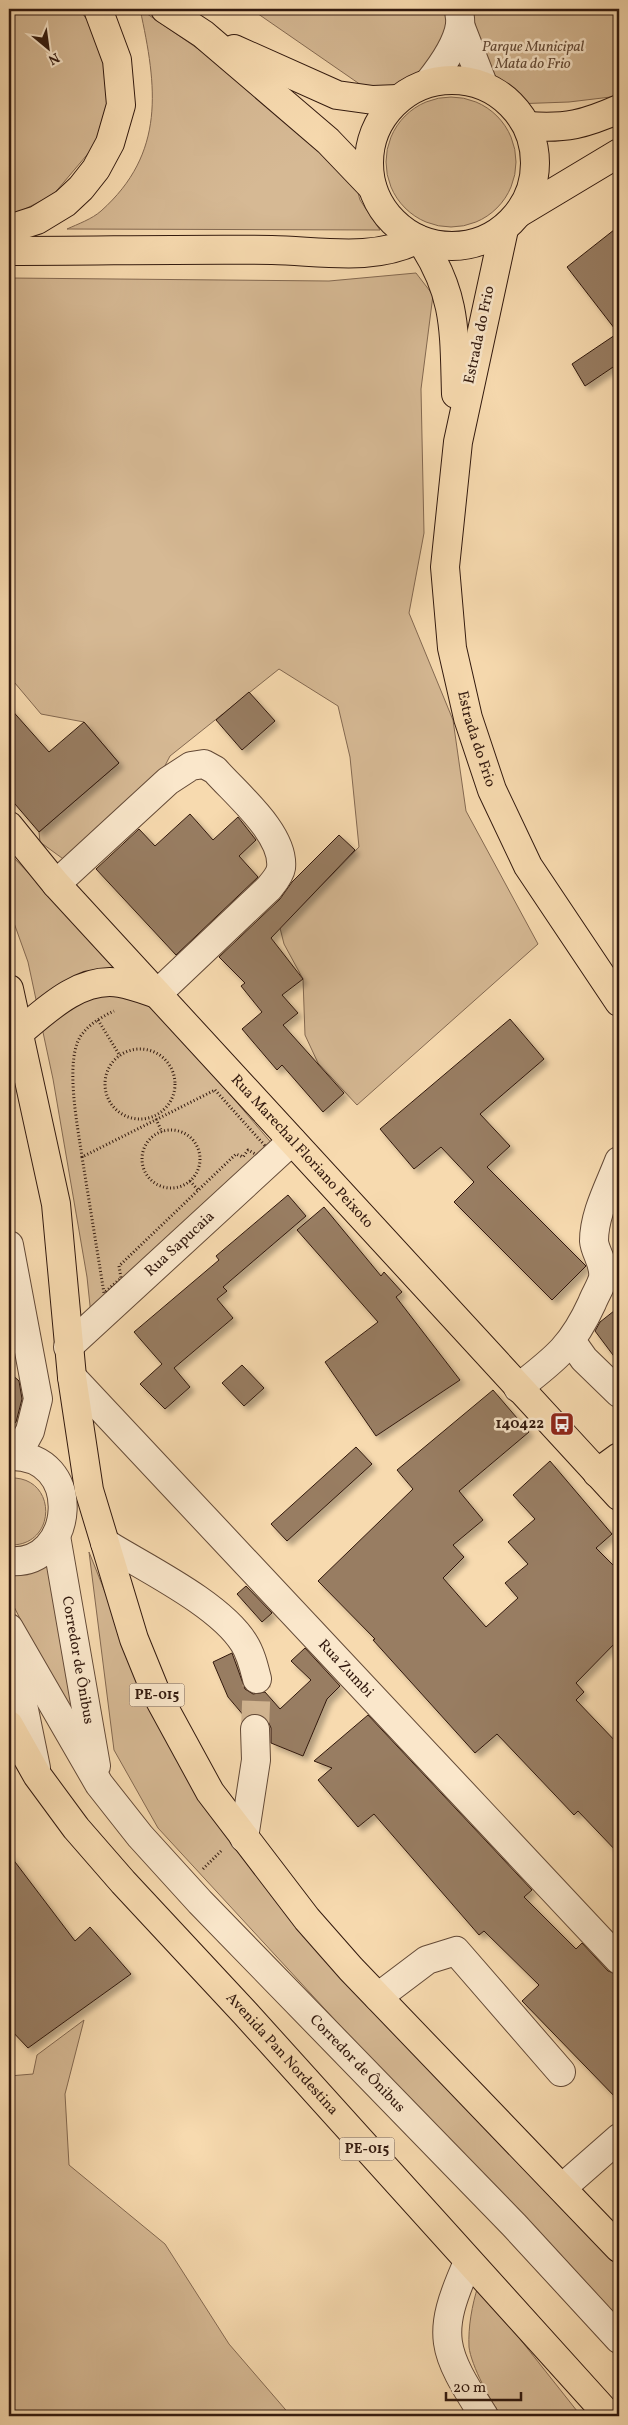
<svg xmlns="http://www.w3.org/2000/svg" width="628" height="2425" viewBox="0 0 628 2425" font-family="Vollkorn,serif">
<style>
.green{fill:#d6b994;stroke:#846951}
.building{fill:#987d62;stroke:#32190e;filter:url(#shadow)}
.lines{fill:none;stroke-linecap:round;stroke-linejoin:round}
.minor-tunnel{stroke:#d0b38f;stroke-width:28;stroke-dasharray:28 14;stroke-linecap:butt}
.minor-casing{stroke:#634936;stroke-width:30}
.major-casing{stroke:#32190e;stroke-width:30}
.highway-casing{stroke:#32190e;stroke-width:30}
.path{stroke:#32190e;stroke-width:3;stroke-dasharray:1 2.5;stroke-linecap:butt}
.minor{stroke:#fae7cb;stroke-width:28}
.major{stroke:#f7daaf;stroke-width:28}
.highway{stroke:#f7daaf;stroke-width:28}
.labels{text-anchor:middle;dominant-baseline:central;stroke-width:5;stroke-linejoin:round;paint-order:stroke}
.shield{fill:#fae7cb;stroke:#6e5747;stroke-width:1}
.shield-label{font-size:14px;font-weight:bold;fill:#32190e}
.park-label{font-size:15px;font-style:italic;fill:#634936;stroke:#fae7cb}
.street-label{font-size:15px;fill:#32190e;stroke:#fae7cb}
.poi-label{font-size:15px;font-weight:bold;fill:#32190e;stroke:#fae7cb;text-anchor:end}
</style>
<defs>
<filter id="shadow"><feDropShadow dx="4.5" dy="4.5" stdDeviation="2.5" flood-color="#0004"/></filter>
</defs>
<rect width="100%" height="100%" fill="#f7daaf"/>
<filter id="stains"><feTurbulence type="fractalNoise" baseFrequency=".004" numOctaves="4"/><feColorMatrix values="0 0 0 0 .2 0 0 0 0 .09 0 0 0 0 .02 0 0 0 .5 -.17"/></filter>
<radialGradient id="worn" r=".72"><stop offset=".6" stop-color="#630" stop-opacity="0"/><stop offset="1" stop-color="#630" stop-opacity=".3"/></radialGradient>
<!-- green -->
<g class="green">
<polygon points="9,9 79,9 108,48 110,108 97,143 53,195 9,217"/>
<path d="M140,9L223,66L355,182L360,200L380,230L67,229C78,224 92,219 101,211C166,153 157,87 140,9Z"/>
<polygon points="251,9 449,9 455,26 426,72 402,85 380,90 361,85"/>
<polygon points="471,9 619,9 619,96 569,102 513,104 492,89"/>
<circle cx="451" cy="162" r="65"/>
<polygon points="416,273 433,295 421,389 424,533 409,613 453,720 466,811 538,944 357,1105 318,1063 305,1035 303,979 284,944 280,928 359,847 350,757 338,706 279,669 170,756 154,787 66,861 40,842 39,832 119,763 84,722 41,714 9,676 9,278 329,281"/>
<polygon points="9,853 128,975 274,1146 91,1315 87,1277 53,1079 28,962 9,909"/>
<path d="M9,1478C58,1475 58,1547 9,1545Z"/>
<polygon points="54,1551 83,1741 9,1597 9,1569"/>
<polygon points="89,1552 133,1662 175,1757 619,2260 619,2328 158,1828 114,1750"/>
<polygon points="84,2020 65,2094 69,2165 165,2244 229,2344 291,2416 9,2416 9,2076 33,2074 37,2055"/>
<path d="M478,2286L581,2416H502C491,2403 471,2365 469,2347C468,2327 472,2305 478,2286Z"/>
</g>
<!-- building -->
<g class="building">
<polygon points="619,226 619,363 585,386 572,364 618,333 567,267"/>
<polygon points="249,692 275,721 242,750 216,720"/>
<polygon points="9,707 49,752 84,722 119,763 39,832 9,797"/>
<polygon points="190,814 213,840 238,817 256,840 239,856 258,877 176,955 96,869 139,829 155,846"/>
<polygon points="339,835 355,850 271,938 303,979 282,995 298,1013 283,1025 344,1093 323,1112 282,1065 277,1070 242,1029 262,1012 241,986 245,983 219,957 280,899 292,882"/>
<polygon points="510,1019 544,1059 480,1114 510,1146 487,1167 586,1266 552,1300 454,1202 474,1182 441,1147 414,1169 380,1129"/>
<polygon points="288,1195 306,1216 223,1287 227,1291 217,1299 233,1318 174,1368 190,1387 165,1409 140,1384 162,1364 134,1332 219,1260 216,1256"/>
<polygon points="324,1207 381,1276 384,1272 402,1292 396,1297 460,1380 376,1436 325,1362 378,1322 297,1230"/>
<polygon points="619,1307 619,1363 595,1331 600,1322"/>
<polygon points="242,1365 264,1388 244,1406 222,1383"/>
<polygon points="9,1372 19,1381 22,1399 16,1422 9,1427"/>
<polygon points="493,1390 529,1432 459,1491 483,1520 453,1545 464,1557 443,1578 486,1627 518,1598 505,1583 528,1564 508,1542 535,1519 513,1495 550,1461 612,1534 596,1548 619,1571 619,1639 576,1683 584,1692 576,1700 619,1745 619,1854 578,1811 574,1815 497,1734 475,1753 373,1640 375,1639 318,1581 413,1489 397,1470"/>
<polygon points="356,1447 372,1464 287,1541 271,1524"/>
<polygon points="246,1586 272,1613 262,1622 237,1594"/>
<polygon points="305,1648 340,1686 327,1699 303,1756 271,1743 271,1728 268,1721 263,1716 254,1713 245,1717 228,1697 213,1662 232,1653 245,1689 253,1694 265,1692 280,1709 311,1680 291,1661"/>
<polygon points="368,1715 532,1890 524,1897 576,1949 582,1943 608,1971 619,1975 619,2101 522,2001 539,1985 484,1931 479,1935 374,1814 358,1827 318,1780 332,1768 314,1761"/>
<polygon points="9,1854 75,1941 90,1927 131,1974 28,2048 9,2028"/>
</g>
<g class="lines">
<!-- minor-tunnel -->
<polyline class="minor-tunnel" points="255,1729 257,1679"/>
<defs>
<g id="minor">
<polyline points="460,25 483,84"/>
<path d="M429,82C441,67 457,45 460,25C461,20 459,14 459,9"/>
<path d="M56,884L168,781L191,766L204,764L215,770C237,795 285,834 281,868C280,875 273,883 269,888L157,994"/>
<polyline points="9,1245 38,1399 30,1431 17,1455"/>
<polyline points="572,1342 584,1359 619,1393"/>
<path id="s1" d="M68,1347L292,1141"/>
<path id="s2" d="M72,1377L619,1960"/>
<path d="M518,1388C555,1359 572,1347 592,1303C595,1295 601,1286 603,1278C605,1263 595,1253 594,1241C594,1214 609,1187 619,1161"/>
<path d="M9,1456C85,1453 76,1567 9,1561"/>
<path id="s3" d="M56,1536L96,1766"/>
<path d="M105,1543C145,1568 220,1604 244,1643C251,1654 254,1667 257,1679"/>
<path id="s4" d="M9,1628L99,1784L140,1836L200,1902L514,2225L619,2339"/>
<polyline points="11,1646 36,1768"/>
<polyline points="244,1838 256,1760 255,1729"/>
<polyline points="378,1997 427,1960 456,1951 561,2072"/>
<polyline points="562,2188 619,2138"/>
<path d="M468,2262C435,2336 442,2350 484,2416"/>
</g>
<g id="major">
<path d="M528,126C566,129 585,124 619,109"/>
<polyline points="519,213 619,153"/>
<path id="s5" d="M504,229L458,442L445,567L452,648L468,718L492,790L528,866L619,1002"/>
<path d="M421,241C457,295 454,332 456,394"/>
<path id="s6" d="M9,826L56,884L619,1496"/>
<polyline points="597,1473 619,1457"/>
</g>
<g id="highway">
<polyline points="165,9 203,34 328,141 372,187"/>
<polyline points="234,49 337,95 373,100 398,99"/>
<circle cx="452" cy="163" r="83"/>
<polyline points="9,229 37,220 65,203 81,188 96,169 110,143 121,105 117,60 98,9"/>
<path d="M9,251C96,251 184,249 272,250C321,251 374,262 418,239"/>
<polyline points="9,989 56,1204 72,1377 89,1490 134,1639 156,1693 210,1792 307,1919 351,1969 619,2248"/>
<path d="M19,1033C46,1010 81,976 120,983C132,985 145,990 157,994"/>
<path id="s7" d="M9,1725L37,1775L76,1828L123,1882L245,2013L609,2416"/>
</g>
</defs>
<!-- minor casing -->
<use href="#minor" class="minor-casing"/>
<!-- major casing -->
<use href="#major" class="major-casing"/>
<!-- highway casing -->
<use href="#highway" class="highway-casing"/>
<!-- path -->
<g class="path">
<polyline points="98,1020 120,1056"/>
<circle cx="140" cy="1084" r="35"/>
<polygon points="215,1090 267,1148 259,1156 248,1150 243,1157 236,1154 119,1266 121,1278 104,1293 82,1157"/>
<polyline points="156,1119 162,1132"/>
<circle cx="171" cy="1159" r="29"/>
<path d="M82,1157C78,1128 63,1055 83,1033C91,1023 103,1016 114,1011"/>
<polyline points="190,1181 199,1191"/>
<polyline points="203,1869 222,1850"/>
</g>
<!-- minor -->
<use href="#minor" class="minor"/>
<!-- major -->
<use href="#major" class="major"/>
<!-- highway -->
<use href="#highway" class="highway"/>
</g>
<!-- icons -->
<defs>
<symbol id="bus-square" viewBox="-11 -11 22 22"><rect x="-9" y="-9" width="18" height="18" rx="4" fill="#8f2418" stroke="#fae7cb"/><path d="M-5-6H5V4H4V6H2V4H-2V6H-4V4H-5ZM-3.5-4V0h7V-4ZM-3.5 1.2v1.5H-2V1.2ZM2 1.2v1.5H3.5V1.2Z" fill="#fff"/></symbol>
</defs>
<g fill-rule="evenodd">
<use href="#bus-square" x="548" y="1410" width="28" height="28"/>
</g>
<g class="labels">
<!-- shield labels -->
<g class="shield">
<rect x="129.5" y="1683.5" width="55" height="23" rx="4"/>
<rect x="339.5" y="2137.5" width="55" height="23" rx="4"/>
</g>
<g class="shield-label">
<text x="157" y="1695">PE-015</text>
<text x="367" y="2149">PE-015</text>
</g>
<!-- park labels -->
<g class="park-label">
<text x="533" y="47">Parque Municipal<tspan x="533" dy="17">Mata do Frio</tspan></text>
</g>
<!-- street labels -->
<g class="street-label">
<text transform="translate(480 335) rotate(-78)">Estrada do Frio</text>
<text stroke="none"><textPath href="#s5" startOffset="519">Estrada do Frio</textPath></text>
<text stroke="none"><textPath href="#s6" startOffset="438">Rua Marechal Floriano Peixoto</textPath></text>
<text stroke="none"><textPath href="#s1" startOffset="152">Rua Sapucaia</textPath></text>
<text stroke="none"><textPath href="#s3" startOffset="126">Corredor de Ônibus</textPath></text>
<text stroke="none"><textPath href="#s2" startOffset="400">Rua Zumbi</textPath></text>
<text stroke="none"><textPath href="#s7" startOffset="429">Avenida Pan Nordestina</textPath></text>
<text stroke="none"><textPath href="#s4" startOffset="561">Corredor de Ônibus</textPath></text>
</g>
<!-- poi labels -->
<g class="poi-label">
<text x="544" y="1424">140422</text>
</g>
</g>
<!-- margin -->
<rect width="628" height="2425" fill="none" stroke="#f7daaf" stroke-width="30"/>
<rect x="10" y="10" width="608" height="2405" fill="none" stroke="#32190e" stroke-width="2.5"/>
<rect x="15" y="15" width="598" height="2395" fill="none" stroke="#32190e"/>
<!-- north arrow -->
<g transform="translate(48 48) rotate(151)" stroke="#fae7cb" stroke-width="4" paint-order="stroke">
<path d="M0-4L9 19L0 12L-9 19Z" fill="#32190e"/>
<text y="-8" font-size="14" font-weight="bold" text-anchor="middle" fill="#32190e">N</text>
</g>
<!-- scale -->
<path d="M446 2392v8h75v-8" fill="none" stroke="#32190e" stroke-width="2.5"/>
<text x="453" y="2392" font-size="15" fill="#32190e" stroke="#fae7cb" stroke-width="4" paint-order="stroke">20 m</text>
<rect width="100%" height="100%" filter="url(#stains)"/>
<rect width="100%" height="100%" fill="url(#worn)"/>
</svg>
